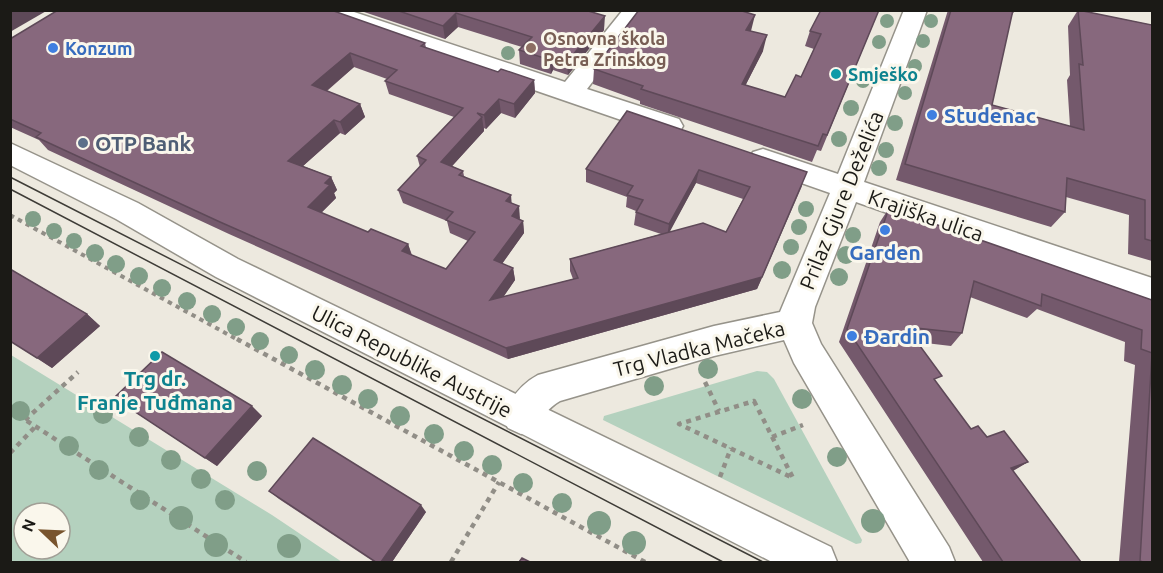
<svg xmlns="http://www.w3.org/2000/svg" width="1163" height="573" viewBox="0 0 1163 573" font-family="Ubuntu,sans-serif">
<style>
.green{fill:#b4d1be;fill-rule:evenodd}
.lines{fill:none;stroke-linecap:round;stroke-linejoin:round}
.minor-casing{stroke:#96938a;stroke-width:3}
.major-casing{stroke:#96938a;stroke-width:3}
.path-far1{stroke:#918e87;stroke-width:4;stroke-dasharray:4.5 4.5;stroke-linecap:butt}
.path{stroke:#918e87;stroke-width:4.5;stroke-dasharray:5 5;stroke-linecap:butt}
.minor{fill:#fff;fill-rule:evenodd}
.major{fill:#fff;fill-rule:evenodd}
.tram{stroke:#3e3c37;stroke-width:1.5}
.tree{fill:#809e88}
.wall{fill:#74596c;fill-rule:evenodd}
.shaded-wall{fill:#5e4958}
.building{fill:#87687d;stroke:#5e4958;stroke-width:1.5;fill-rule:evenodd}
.shop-dot{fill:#3f7fe0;stroke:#faf7ec;stroke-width:2}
.education-dot{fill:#8d6e63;stroke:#faf7ec;stroke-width:2}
.culture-dot{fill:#0f9aa8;stroke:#faf7ec;stroke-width:2}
.service-dot{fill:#5c6f8a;stroke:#faf7ec;stroke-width:2}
.labels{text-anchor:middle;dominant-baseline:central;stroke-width:6;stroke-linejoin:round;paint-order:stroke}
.far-education-label{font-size:18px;font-weight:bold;fill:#785e54;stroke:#faf7ec;text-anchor:start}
.far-shop-label{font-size:18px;font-weight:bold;fill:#366cbe;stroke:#faf7ec;text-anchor:start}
.far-culture-label{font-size:18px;font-weight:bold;fill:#0d838f;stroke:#faf7ec;text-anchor:start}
.shop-label{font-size:21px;font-weight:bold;fill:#366cbe;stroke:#faf7ec;text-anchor:start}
.service-label{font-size:21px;font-weight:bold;fill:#4e5e75;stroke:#faf7ec;text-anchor:start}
.street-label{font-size:21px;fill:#1b1a16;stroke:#faf7ec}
.culture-label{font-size:21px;font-weight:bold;fill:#0d838f;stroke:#faf7ec}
</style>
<rect width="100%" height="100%" fill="#ede9df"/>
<!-- green -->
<g class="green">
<path d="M11,355L272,515L342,562H11ZM24,513H60V549H24Z"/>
<polygon points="757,371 767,372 774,379 862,540 861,543 856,544 603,420 604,416"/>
</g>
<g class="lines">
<defs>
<g id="minor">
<polygon points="313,10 348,10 565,82 623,10 647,10 587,89 679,119 683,126 679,133 669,135 659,133 316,15"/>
<path d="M904,10H927L864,182L1152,278V306L856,202L815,307L812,323L821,344L949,547L955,562H910L794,363L784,340L714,356L560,401C542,411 543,425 521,434L508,428L502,416C510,399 521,384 538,375L714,326L780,312L830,193L753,166L749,159L753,152L763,149L838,174Z"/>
</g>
<polygon id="major" points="10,143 138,203 238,259 831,547 837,562 772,562 216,277 116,219 10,165"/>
</defs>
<!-- minor casing -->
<use href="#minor" class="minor-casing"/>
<!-- major casing -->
<use href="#major" class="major-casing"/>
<!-- path-far1 -->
<polyline class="path-far1" points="10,215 240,341"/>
<!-- path -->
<g class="path">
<polyline points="237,339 645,562"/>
<polyline points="705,382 719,411"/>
<polygon points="754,401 793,478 679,424"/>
<polyline points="10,410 246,562"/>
<polyline points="25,420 78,372"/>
<polyline points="772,437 803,425"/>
<polyline points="10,453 36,426"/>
<polyline points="720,477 731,448"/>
<polyline points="451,562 499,482"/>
</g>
<!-- minor -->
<use href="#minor" class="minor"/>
<!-- major -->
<use href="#major" class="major"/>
<!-- tram -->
<g class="tram">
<polyline points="10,177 763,562"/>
<polyline points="10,189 723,562"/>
</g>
</g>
<!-- trees -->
<g class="tree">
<circle cx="887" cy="21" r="7"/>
<circle cx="931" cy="21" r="7"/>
<circle cx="923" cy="41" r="7"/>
<circle cx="879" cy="42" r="7"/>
<circle cx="508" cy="53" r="7"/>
<circle cx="915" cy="66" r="7"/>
<circle cx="863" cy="81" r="7"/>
<circle cx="905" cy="93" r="7"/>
<circle cx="851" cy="108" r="8"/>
<circle cx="895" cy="123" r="8"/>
<circle cx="839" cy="139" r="8"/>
<circle cx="886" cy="150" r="8"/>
<circle cx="879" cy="168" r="8"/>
<circle cx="806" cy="209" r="8"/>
<circle cx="33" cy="219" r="8"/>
<circle cx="799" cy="227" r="8"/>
<circle cx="54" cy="231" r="8"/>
<circle cx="853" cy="235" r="8"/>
<circle cx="74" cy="241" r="8"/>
<circle cx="791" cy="247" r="8"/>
<circle cx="95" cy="253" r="9"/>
<circle cx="846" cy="255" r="9"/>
<circle cx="116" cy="264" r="9"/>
<circle cx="782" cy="270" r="9"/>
<circle cx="139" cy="276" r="9"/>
<circle cx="839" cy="277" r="9"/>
<circle cx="162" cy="288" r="9"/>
<circle cx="187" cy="301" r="9"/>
<circle cx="212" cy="314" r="9"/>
<circle cx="236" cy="327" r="9"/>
<circle cx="260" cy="341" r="9"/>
<circle cx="289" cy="355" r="9"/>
<circle cx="708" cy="369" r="10"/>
<circle cx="315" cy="370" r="10"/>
<circle cx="342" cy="385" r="10"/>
<circle cx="654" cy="386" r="10"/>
<circle cx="368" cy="399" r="10"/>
<circle cx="802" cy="399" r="10"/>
<circle cx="20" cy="411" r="10"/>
<circle cx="103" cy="414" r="10"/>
<circle cx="400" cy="416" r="10"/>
<circle cx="434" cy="434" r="10"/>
<circle cx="139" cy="437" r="10"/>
<circle cx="69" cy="446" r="10"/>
<circle cx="464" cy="451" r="10"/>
<circle cx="837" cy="457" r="10"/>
<circle cx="171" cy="460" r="10"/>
<circle cx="492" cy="465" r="10"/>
<circle cx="99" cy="470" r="10"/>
<circle cx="257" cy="471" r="10"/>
<circle cx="201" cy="479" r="10"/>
<circle cx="523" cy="483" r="10"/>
<circle cx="140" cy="500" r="10"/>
<circle cx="225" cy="500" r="10"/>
<circle cx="562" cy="503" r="10"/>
<circle cx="181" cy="518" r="12"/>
<circle cx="873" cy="521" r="12"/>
<circle cx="599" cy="523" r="12"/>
<circle cx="634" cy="543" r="12"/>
<circle cx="216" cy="545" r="12"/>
<circle cx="289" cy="546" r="12"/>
</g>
<!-- wall -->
<g class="wall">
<polygon points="358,10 585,10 604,30 568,75 553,70 551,74 520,64 519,50 522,47 458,27 445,39"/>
<polygon points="879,10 821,151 817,150 812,162 640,104 640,101 593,84 594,69 751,31 763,51 745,86 785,97 801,77 814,49 805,46 810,31"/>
<polygon points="948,10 1015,10 1011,17 992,105 1070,126 1067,80 1070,75 1068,26 1078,10 1152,25 1152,261 1128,254 1129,215 1066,197 1065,212 1051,227 896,180"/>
<path d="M10,39L425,43L426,48L498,72L534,80L535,93L515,118L501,113L486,129L484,128V131L452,166L463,171L464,176L512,204L520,220L523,221L524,233L502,264L513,268L515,280L503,297L573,279L570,271V259L661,234L634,225L636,211L626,207L627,197L586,182V169L627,111L802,186L757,289L508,359L229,234L48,150L39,140L10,127ZM354,67L387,79L385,81L389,94L454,117L417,156L420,167L398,190L403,203L447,221L450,233L468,241L446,269L412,255L408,244L368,232L321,213L336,198L334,193L337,190L331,177L303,166L340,133L345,135L365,117L360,104L327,91ZM696,183L743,199L726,232H669Z"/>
<polygon points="889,208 1152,300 1152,562 1119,562 1135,365 1124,361 1125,342 1037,309 1027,318 970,297 962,333 951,346 917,342 936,382 971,429 1028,462 1013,471 1081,562 983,562 839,342 880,222"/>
<polygon points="10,269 87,314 100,326 52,368 10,341"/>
<polygon points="114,398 262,416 217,466"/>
<polygon points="269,491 426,512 392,562 374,562 279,499"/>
</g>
<!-- shaded-wall -->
<g class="shaded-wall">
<polygon points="14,10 48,10 10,32 10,12"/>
<polygon points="456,13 458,27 445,39 443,26"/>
<polygon points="755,15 751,31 742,46 746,30"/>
<polygon points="605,16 604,30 568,75 567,62"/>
<polygon points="767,35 763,51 738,100 742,84"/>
<polygon points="350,53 354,67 318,98 312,85"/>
<polygon points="553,57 553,70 551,74 550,60"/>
<polygon points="534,80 535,93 515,118 514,104"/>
<polygon points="499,99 501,113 486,129 484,115"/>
<polygon points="360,104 365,117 345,135 340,122"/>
<polygon points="482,117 484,131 444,175 441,162"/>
<polygon points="334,120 340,133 294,174 288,161"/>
<polygon points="699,170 696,183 667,237 669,224"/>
<polygon points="331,177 337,190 334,193 336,198 314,220 308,207 325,183"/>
<polygon points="802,186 757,289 508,359 506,348 762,277"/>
<polygon points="511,195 512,207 506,201"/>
<polygon points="519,206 520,219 512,216"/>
<polygon points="523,221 524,233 496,272 494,260"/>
<polygon points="408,244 412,257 402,251"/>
<polygon points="513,268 515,280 493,312 490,300"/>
<polygon points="87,314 100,326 52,368 37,358"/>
<polygon points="252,406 262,416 217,466 205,458"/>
<polygon points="1028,462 1012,471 1011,468"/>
<polygon points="421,505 426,512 392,562 381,562"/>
</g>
<!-- building -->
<g class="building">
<path d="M58,10H331L425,43L421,46L498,72L501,69L534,80L514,104L499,99L484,115L477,113L482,117L441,162L463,171L459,175L511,195L506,201L519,206L512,216L523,221L494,260L513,268L490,300L578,278L570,259L703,223L726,232L750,187L699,170L669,224L636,212L643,200L627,195L633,186L586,169L627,111L807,172L762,277L506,348L220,222L36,137L41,133L10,119V39ZM350,53L397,70L385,81L463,108L417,156L426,160L398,190L453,212L446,220L475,232L446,269L402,251L408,244L371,229L368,232L308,207L330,185L325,183L331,177L288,161L334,120L340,122L360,104L312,85Z"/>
<polygon points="396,10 585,10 605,16 567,62 553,57 550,60 519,50 532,37 456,13 443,26"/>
<polygon points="639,10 739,10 755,15 746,30 767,35 742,84 785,97 796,75 801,77 821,34 810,31 821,10 879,10 827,135 823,134 818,146 641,89 643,86 594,69"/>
<polygon points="951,10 1013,10 992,105 1084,130 1079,64 1083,65 1078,10 1152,25 1152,241 1145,239 1145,200 1067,178 1065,212 905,164"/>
<polygon points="889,208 1152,300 1152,353 1141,349 1142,330 1042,294 1041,306 974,281 962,333 906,327 942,376 934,379 971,429 978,426 987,437 1004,431 1028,462 1011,468 1081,562 1003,562 847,329"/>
<polygon points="10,269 87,314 37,358 10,341"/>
<polygon points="162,352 252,406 205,458 114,398"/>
<polygon points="1152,353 1152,562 1143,562 1140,561"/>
<polygon points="313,438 421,505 381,562 376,562 269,491"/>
<polygon points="522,558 530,562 519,562"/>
</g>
<!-- markers -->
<g class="shop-dot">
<circle cx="53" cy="48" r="6"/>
<circle cx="932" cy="115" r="6"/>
<circle cx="885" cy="230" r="6"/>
<circle cx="852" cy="336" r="6"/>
</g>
<circle class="education-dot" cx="531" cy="48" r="6"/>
<g class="culture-dot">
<circle cx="836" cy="74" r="6"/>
<circle cx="155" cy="356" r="6"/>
</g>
<circle class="service-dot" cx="83" cy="143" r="6"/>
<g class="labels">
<!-- far-education labels -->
<g class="far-education-label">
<text x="543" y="38">Osnovna škola<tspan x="543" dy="21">Petra Zrinskog</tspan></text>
</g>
<!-- far-shop labels -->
<g class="far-shop-label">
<text x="65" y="48">Konzum</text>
</g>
<!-- far-culture labels -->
<g class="far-culture-label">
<text x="848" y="74">Smješko</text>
</g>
<!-- shop labels -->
<g class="shop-label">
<text x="944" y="115">Studenac</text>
<text x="885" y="252" text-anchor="middle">Garden</text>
<text x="864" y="336">Đardin</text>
</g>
<!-- service labels -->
<g class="service-label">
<text x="95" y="143">OTP Bank</text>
</g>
<!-- street labels -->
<g class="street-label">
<text transform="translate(841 200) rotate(-68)">Prilaz Gjure Deželića</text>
<text transform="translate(926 215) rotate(19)">Krajiška ulica</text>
<text transform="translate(699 348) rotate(-14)">Trg Vladka Mačeka</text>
<text transform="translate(412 361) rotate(27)">Ulica Republike Austrije</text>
</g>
<!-- culture labels -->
<g class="culture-label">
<text x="155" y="378">Trg dr.<tspan x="155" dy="24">Franje Tuđmana</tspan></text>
</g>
</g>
<!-- border -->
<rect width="1163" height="573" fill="none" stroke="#1b1a16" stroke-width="24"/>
<!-- north arrow -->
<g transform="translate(42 531) rotate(293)"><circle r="28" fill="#faf7ec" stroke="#a19f96" stroke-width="1.5"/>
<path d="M0-4.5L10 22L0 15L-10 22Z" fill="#78542d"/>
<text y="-9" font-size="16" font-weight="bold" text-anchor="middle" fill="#1b1a16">N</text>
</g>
</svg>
